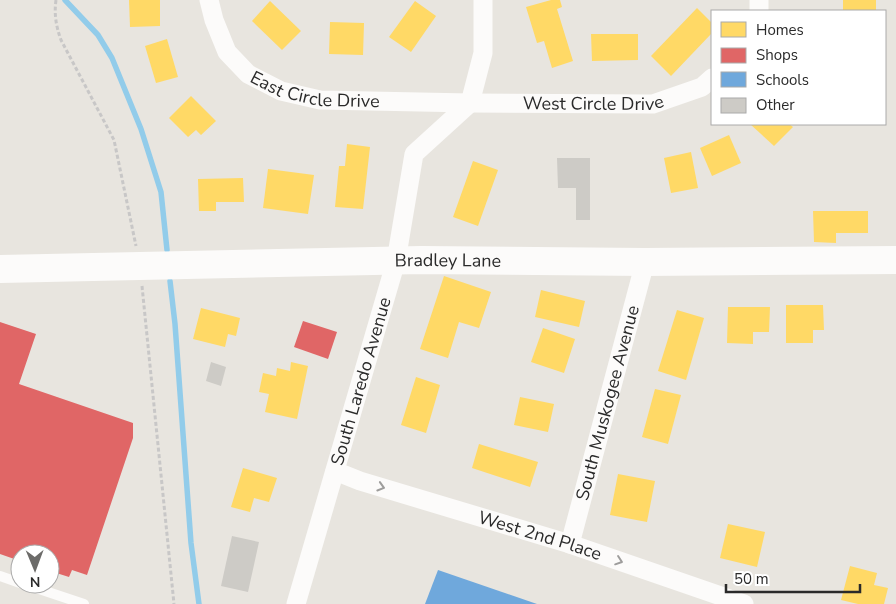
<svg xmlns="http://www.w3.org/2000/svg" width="896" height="604" viewBox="0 0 896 604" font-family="'Nunito Sans',sans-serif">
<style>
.homes{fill:#ffd966}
.shops{fill:#e06666}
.schools{fill:#6fa8dc}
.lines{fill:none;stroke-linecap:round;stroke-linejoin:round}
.stream{stroke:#92ccea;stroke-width:5.5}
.building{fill:#cdcbc6}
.path{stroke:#c8c7c7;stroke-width:3;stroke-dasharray:4 2.5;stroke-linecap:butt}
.lane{stroke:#fcfbfa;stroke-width:10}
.street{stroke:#fcfbfa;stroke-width:19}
.secondary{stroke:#fcfbfa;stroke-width:28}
.oneway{stroke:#9e9d9c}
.labels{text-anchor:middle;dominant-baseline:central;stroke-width:5;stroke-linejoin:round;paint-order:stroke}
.street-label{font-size:18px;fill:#2a2a2a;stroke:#fff}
</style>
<rect width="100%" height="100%" fill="#e8e5df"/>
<!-- homes -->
<g class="homes">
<polygon points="129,0 160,0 160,26 130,27"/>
<polygon points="551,0 560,0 562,7 557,9 573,61 552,68 544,41 537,43 526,7"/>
<rect x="843" y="0" width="33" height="11"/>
<polygon points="270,1 301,31 282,50 252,21"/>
<polygon points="415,1 436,16 411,52 389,37"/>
<polygon points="697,8 712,23 712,33 671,76 651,56"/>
<polygon points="330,22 364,23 363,55 329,54"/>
<polygon points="591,34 638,34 638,60 592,61"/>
<polygon points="167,39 178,77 156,83 145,46"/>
<polygon points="191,96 216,121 201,135 196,130 188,137 169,118"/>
<polygon points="750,124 789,124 793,127 774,146"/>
<polygon points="729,135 741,163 712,176 700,148"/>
<polygon points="347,144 370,147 363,209 335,207 339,166 345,166"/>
<polygon points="691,152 698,188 671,193 664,158"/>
<polygon points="473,161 498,170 478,226 453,217"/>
<polygon points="268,169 314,175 308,214 263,208"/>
<polygon points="243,178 244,202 216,202 216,211 199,211 198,179"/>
<polygon points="813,211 868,211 868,233 836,233 836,243 814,242"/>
<polygon points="444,276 491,292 479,328 459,322 448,358 420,349"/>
<polygon points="541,290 585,301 579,327 535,317"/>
<polygon points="786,305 823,305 824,330 813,330 813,343 786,343"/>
<polygon points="728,307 770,307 769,332 753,332 753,344 727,343"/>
<polygon points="201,308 240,318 236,336 228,334 225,347 193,339"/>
<polygon points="677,310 704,318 686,380 658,371"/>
<polygon points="543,328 575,339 564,373 531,362"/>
<polygon points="291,362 308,366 297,419 265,412 269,394 259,392 263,373 276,376 277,368 290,371"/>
<polygon points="416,377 440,385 426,433 401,425"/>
<polygon points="655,389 681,395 668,444 642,437"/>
<polygon points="520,397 554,404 548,432 514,425"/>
<polygon points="479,444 538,462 530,487 472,468"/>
<polygon points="243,468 277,478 269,502 254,498 250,512 231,507"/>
<polygon points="618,474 655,481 647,522 610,515"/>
<polygon points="728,524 765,532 757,567 720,558"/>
<polygon points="850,566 877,573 874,585 888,588 884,604 858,604 841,600"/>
</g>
<!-- shops -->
<g class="shops">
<polygon points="303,321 337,332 328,359 294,347"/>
<polygon points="0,322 36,334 19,384 133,423 133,438 87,575 72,570 69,577 50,571 50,554 20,554 20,561 0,554"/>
</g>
<!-- schools -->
<polygon class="schools" points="438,570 537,604 425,604"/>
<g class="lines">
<!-- stream -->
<g class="stream">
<polyline points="65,0 98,35 112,58 141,129 161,192 167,250"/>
<polyline points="170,281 175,324 191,543 199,604"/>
</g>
</g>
<!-- building -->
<g class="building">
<polygon points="557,158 590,158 590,220 576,220 576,188 558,188"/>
<polygon points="211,362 226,367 221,386 206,381"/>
<polygon points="232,536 259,542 248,592 221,586"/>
</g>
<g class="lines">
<!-- path -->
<g class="path">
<path d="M56,0C54,14 56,26 61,40L114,140L136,246"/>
<polyline points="142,286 174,604"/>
</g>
<!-- lane -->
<g class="lane">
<polyline points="0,576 20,583"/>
<polyline points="24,584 84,604"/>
</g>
<!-- street -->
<g class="street">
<path id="s1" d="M209,0L214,20L227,52L248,74L281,91L320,100L470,103L653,104L702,87L712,78"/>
<polyline points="759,11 759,0"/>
<path id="s2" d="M335,471L360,481L570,544L744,604"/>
<path id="s3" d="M570,544L645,262"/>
<path id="s4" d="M296,604L396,261L414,154L470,103L483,53V0"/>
</g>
<!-- secondary -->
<path class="secondary" id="s5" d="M0,269L421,260L645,262L896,260"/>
</g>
<!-- one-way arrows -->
<defs><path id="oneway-chevron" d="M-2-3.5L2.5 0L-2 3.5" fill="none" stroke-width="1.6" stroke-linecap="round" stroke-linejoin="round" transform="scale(1.25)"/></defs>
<g class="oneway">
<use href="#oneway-chevron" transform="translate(381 487) rotate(17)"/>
<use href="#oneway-chevron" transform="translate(619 561) rotate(19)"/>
</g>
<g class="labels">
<!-- street labels -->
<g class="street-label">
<text stroke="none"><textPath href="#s1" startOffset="156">East Circle Drive</textPath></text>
<text stroke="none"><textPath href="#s1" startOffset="436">West Circle Drive</textPath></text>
<text stroke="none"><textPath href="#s5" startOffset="448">Bradley Lane</textPath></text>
<text stroke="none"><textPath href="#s4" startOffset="232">South Laredo Avenue</textPath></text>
<text stroke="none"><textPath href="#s3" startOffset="146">South Muskogee Avenue</textPath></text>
<text stroke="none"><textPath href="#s2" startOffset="215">West 2nd Place</textPath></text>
</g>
</g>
<!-- legend -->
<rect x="711" y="10" width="175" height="115" fill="#ffffff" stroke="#aaaaaa"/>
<rect x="721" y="22" width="25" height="15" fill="#ffd966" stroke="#aaaaaa"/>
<text x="756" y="35" font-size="15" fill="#2a2a2a">Homes</text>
<rect x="721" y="48" width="25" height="15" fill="#e06666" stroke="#aaaaaa"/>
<text x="756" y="60" font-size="15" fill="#2a2a2a">Shops</text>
<rect x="721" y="72" width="25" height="15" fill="#6fa8dc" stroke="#aaaaaa"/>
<text x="756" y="85" font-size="15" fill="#2a2a2a">Schools</text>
<rect x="721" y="98" width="25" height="15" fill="#cdcbc6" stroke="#aaaaaa"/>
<text x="756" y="110" font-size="15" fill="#2a2a2a">Other</text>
<!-- north arrow -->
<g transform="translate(35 569) rotate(179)"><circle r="24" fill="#ffffff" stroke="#aaaaaa"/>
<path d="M0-4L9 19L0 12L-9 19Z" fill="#6c6b69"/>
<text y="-8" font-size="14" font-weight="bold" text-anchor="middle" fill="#2a2a2a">N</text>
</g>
<!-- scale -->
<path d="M726 584v8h134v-8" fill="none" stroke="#2a2a2a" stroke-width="2.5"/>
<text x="734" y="584" font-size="15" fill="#2a2a2a" stroke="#ffffff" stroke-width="4" paint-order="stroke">50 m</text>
</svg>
